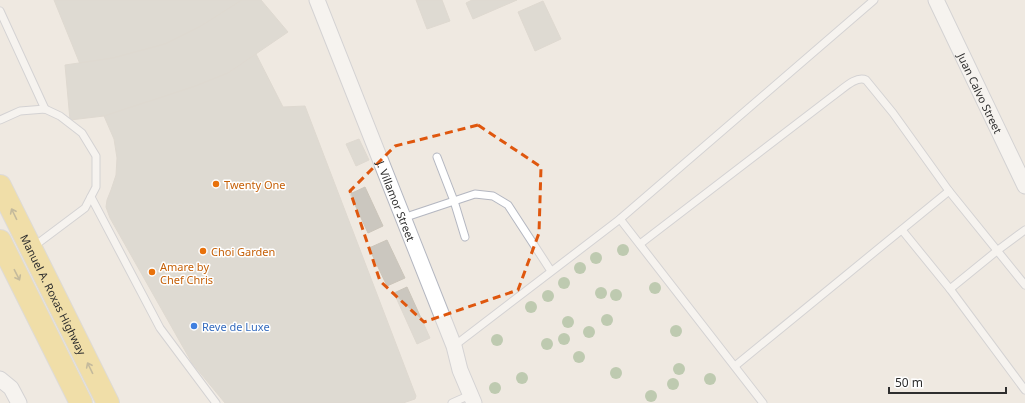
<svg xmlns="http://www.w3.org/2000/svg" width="1025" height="403" viewBox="0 0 1025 403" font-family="'Noto Sans',sans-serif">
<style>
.building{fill:#cbc7bf;stroke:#cbc5ba}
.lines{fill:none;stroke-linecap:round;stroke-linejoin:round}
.lane-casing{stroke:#b4b7c1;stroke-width:9}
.street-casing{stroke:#b4b7c1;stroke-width:17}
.primary-casing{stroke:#c9c9c9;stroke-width:24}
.lane{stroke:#fff;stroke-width:7}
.street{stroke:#fff;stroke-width:15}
.primary{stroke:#f2d163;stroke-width:22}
.tree{fill:#84a574}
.oneway{stroke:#908048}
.marked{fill:none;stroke:#df570e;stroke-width:3;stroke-dasharray:8 5;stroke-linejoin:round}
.food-dot{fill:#e8710a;stroke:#fff;stroke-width:1.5}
.shop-dot{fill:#3f7fe0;stroke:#fff;stroke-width:1.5}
.labels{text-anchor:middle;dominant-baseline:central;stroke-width:3;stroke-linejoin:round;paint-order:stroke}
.street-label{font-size:11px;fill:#2e2e2e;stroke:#fff}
.food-label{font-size:11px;fill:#c56008;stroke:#fff;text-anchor:start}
.shop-label{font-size:11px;fill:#366cbe;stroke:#fff;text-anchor:start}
</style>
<rect width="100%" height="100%" fill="#efe9e1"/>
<!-- building -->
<g class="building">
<polygon points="54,0 242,0 201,26 165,44 113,58 80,64"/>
<polygon points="242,0 261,0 288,32 228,73 193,87 104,116 70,120 65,65 113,58 165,44 201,26"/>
<polygon points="416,0 442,0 450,21 427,29"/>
<polygon points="472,0 517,0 473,19 466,3"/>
<polygon points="543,1 561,39 535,51 518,12"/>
<polygon points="256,54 283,107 305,106 414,391 416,396 415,399 403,403 225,403 192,363 110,218 106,207 107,200 111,190 116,175 117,158 114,139 104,116 193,87 228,73"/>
<polygon points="359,139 369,160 356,166 346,144"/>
<polygon points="365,187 383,226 368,233 350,194"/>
<polygon points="387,240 405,278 387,286 369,248"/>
<polygon points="407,287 430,338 417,344 394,293"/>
</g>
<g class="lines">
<defs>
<g id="lane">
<polyline points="0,11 45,109"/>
<polyline points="0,120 20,111 45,109 60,116 82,133 96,156 96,187 85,208 33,247"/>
<polyline points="437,157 454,201 465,237"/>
<polyline points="91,197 160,328 216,403"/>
<polyline points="403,218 475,194 493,196 508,205 551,271"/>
<polyline points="620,219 763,403"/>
<polyline points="902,230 950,289 1025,390"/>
<path d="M640,244L833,96C842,90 856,75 866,80L893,113L949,191L1025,285"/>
<polyline points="950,289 998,250 1025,230"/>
<polyline points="454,346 620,219 874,0"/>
<polyline points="735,366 949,191"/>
<polyline points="452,403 470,395"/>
</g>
<g id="street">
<path id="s1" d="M317,0L454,346L460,370L474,403"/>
<path id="s2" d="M936,0L1025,186"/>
<polyline points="0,379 11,388 19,403"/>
</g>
<g id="primary">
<path id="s3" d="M0,186L108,403"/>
<polyline points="0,241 81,403"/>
</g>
</defs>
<!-- lane casing -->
<use href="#lane" class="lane-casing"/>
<!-- street casing -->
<use href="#street" class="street-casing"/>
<!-- primary casing -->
<use href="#primary" class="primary-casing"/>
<!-- lane -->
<use href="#lane" class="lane"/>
<!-- street -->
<use href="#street" class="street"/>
<!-- primary -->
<use href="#primary" class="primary"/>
</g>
<!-- trees -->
<g class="tree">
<circle cx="623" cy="250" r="6"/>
<circle cx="596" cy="258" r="6"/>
<circle cx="580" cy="268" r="6"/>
<circle cx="564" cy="283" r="6"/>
<circle cx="655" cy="288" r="6"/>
<circle cx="601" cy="293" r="6"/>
<circle cx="616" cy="295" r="6"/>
<circle cx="548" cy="296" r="6"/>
<circle cx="531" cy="307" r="6"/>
<circle cx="607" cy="320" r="6"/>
<circle cx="568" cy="322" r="6"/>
<circle cx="676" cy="331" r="6"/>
<circle cx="589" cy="332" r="6"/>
<circle cx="564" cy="339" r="6"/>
<circle cx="497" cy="340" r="6"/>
<circle cx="547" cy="344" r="6"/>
<circle cx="579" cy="357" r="6"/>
<circle cx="679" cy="369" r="6"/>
<circle cx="616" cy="373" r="6"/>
<circle cx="522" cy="378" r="6"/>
<circle cx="710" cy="379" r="6"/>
<circle cx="673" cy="384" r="6"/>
<circle cx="495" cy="388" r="6"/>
<circle cx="651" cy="396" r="6"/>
</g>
<!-- one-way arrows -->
<defs><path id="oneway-shaft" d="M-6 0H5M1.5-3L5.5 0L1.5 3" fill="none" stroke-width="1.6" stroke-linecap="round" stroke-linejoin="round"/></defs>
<g class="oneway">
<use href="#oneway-shaft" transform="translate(14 214) rotate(-116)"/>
<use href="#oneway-shaft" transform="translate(17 275) rotate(63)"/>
<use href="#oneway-shaft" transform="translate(90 368) rotate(-116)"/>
</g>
<!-- marked area -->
<path d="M0 0H1025V403H0ZM478,125L541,167L539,233L518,290L424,322L380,281L350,191L395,146Z" fill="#efe9e1" fill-opacity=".55" fill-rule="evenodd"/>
<path class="marked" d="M478,125L541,167L539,233L518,290L424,322L380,281L350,191L395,146Z"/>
<!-- markers -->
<g class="food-dot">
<circle cx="216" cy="184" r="4"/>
<circle cx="203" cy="251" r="4"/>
<circle cx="152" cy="272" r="4"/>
</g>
<circle class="shop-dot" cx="194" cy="326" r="4"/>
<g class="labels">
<!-- street labels -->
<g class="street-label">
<text stroke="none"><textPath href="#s2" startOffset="103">Juan Calvo Street</textPath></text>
<text stroke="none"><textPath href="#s1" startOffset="216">J. Villamor Street</textPath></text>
<text stroke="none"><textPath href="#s3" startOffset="121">Manuel A. Roxas Highway</textPath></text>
</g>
<!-- food labels -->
<g class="food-label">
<text x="224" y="184">Twenty One</text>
<text x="211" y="251">Choi Garden</text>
<text x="160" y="266">Amare by<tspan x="160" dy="13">Chef Chris</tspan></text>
</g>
<!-- shop labels -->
<g class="shop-label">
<text x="202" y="326">Reve de Luxe</text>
</g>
</g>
<!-- scale -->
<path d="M889 387v6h117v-6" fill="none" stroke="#2e2e2e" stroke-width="2"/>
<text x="895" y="387" font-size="12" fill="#2e2e2e" stroke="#ffffff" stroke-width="3" paint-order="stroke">50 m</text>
</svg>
